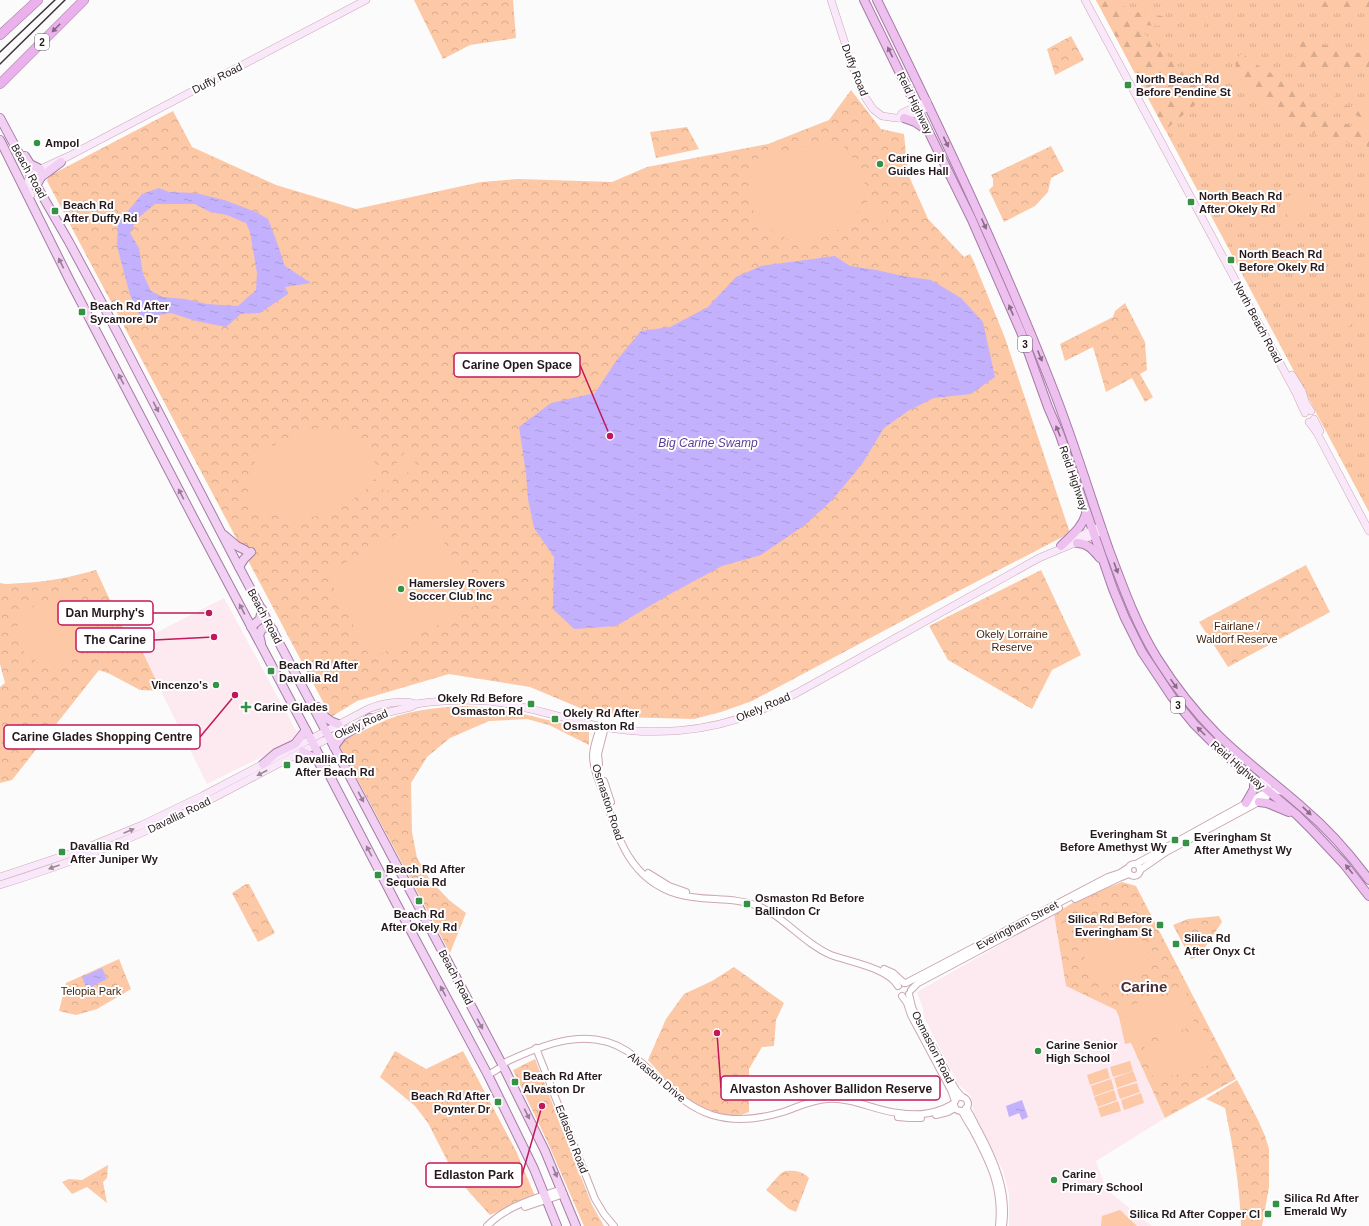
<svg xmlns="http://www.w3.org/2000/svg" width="1369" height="1226" viewBox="0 0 1369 1226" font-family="Helvetica,sans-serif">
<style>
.built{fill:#fde9f0}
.grass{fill:url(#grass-tufts)}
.forest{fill:url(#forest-firs)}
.park{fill:url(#park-crowns)}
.pitch{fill:#fcc8a5}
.water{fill:url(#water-ripples);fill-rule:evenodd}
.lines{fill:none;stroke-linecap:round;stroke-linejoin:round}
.tertiary-casing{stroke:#cca7b4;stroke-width:8}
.secondary-casing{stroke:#cca7b4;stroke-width:8}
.primary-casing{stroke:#a57ca4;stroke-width:10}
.trunk-casing{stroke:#a57ca4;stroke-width:10}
.motorway-casing{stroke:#a57ca4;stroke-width:10}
.tertiary{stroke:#fff;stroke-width:6}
.secondary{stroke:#f9e8f9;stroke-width:7}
.primary{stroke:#f2d0f4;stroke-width:8}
.trunk{stroke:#eec0f0;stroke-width:8}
.motorway{stroke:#eab1ec;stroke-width:9}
.rail{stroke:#3d3236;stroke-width:1.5}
.oneway{fill:#886585}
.oneway2{fill:#8a6c87}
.oneway3{fill:#967e94}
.oneway4{fill:#9a8b96}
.poi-dot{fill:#349245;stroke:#fff;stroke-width:1.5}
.labels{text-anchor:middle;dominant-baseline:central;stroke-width:4;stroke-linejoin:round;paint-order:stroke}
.shield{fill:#fff;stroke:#675e62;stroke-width:1}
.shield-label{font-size:10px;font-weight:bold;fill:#26191e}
.street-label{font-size:11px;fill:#26191e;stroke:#fff}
.poi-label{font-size:11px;font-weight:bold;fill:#26191e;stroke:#fff;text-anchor:start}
.park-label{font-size:11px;fill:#432610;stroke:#fff}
.water-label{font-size:12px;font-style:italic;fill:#5b3f96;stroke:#fff}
.district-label{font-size:15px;font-weight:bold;fill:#4a2c37;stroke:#fff}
.leader{fill:none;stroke:#c2185b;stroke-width:1.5}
.callout-dot{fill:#c2185b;stroke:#fff;stroke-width:1.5}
.callout{fill:#fff;stroke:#c2185b;stroke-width:1.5}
.callout-label{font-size:12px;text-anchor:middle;font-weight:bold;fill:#26191e}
</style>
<defs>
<pattern id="grass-tufts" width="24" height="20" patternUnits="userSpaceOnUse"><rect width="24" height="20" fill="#fcc8a5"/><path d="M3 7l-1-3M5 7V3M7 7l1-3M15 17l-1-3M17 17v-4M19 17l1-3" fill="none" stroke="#d8ab8e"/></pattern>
<pattern id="forest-firs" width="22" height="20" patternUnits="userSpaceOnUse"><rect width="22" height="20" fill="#fcc8a5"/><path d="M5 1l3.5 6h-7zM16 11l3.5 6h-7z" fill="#d8ab8e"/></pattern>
<pattern id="park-crowns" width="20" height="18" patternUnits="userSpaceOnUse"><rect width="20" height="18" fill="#fcc8a5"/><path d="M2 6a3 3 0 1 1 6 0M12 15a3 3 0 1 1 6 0" fill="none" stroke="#d8ab8e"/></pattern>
<pattern id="water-ripples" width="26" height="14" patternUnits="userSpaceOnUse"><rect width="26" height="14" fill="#c4b1fd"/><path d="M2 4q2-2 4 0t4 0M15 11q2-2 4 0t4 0" fill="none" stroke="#a898d8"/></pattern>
</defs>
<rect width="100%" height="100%" fill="#fbfbfb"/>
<!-- built -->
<g class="built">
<polygon points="224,598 300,738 207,784 161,691 138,642"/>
<polygon points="1054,914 1066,986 1116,1010 1165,1118 1096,1161 1106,1189 1152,1226 1009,1226 1009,1193 1003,1171 974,1113 971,1096 958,1084 924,1017 923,1008 917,992"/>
</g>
<!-- grass -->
<polygon class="grass" points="1096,0 1369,0 1369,512"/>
<!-- forest -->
<g class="forest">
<polygon points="1096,0 1122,0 1123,5 1130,11 1168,17 1164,26 1140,25 1144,33 1202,89 1206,96 1165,130"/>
<path d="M1329,0H1369V9C1351,12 1333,13 1316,5Z"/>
<polygon points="1299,39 1358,53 1369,49 1369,69 1318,73 1293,64"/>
<path d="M1242,53C1257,65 1269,76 1289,77L1309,108L1344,123L1369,132V147L1354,142H1339L1319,134L1291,128L1257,99L1237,77L1235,60Z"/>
<polygon points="1345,106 1369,108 1369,120 1338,109"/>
</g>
<!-- park -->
<g class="park">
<polygon points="414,0 513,0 516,38 470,45 443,59"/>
<polygon points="1071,36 1084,60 1055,75 1047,49"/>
<polygon points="851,90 881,129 904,134 908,174 928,219 964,257 970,254 974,262 1005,338 1070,533 951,595 752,701 721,712 694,719 618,717 592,713 530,687 449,674 357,701 331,717 47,181 49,176 173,111 192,147 276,185 356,209 481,182 518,179 612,182 647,167 768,144 829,120"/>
<polygon points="687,127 699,149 656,158 650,132"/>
<polygon points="1051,146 1064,171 1051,178 1048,192 1035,206 1004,222 989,190 993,186 993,179 991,175"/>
<polygon points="1125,303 1145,342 1147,370 1140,374 1153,397 1145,402 1132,378 1106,392 1093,347 1065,361 1060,344 1113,317 1115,311"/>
<polygon points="1306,565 1330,612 1228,667 1199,622"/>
<path d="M96,570L128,639L138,642L161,691L140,690L110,674L99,670L12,780L0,783V687L5,683L0,664V583C7,585 15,583 22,583C48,582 71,577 96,570Z"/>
<polygon points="1041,570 1081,655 1052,670 1032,709 948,660 929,626"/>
<path d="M465,706L492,708L515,712L589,730V745L549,725L527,719L489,721L450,738L427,757L411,783L412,832L417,858L430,880L449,900L466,913L450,953L338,743C351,737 364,730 377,724C404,711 435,707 465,706Z"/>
<polygon points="1122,882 1136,886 1236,1079 1165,1118 1116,1010 1066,986 1054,914 1081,898"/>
<polygon points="246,884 249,884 275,933 258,942 232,893"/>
<polygon points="1219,916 1222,922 1199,956 1191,959 1173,925 1188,919"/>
<polygon points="119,959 131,989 97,1009 76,1015 59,1011 66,983"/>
<polygon points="734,967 784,1003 776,1020 774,1046 762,1047 749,1069 749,1112 738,1116 712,1113 692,1102 664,1078 648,1060 666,1019 684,994 712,981"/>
<polygon points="395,1051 426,1069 463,1051 516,1151 535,1196 490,1215 469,1192 451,1168 428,1123 415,1106 380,1077"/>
<polygon points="535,1059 592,1205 604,1226 584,1226 548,1143 513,1070"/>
<path d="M1237,1080L1258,1120L1265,1136L1269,1149V1187L1262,1226H1241C1240,1186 1233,1147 1225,1108L1206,1099Z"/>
<polygon points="108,1165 107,1178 103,1182 107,1203 87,1187 72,1194 62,1182 69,1179 82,1180"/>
<path d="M785,1171C793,1170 803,1171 809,1178L796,1212L789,1209L766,1190L780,1174Z"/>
</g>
<!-- pitch -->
<g class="pitch">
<polygon points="1191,18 1203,19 1205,22 1204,28 1197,30 1191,28 1189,24"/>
<polygon points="1317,89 1332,90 1335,95 1334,99 1330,102 1318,101 1316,99"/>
<polygon points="840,142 864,172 865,194 857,214 841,228 825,237 810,240 789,240 757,221 750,201 750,178 764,156 802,147"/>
<polygon points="1300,190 1312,211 1292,223 1280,201"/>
<polygon points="866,202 881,204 880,212 888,214 887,222 870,220 871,211 865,210"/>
<path d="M1353,306L1357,308L1359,312L1353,317C1353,324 1350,326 1344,329L1341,327V324L1343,321L1345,313Z"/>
<polygon points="315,428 351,431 375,455 373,484 346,505 324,515 290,520 254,509 245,482 260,451"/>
<polygon points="409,447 420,455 403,479 391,470"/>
<polygon points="377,476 393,479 391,491 374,488"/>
<polygon points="430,516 477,605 371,659 326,573"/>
<path d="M67,596C90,603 92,607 93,630L80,647L58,663L40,664C35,660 27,655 23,650C19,645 17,639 17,633C16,607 47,600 67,596Z"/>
<path d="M1122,933C1135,932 1147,940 1148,953C1150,970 1137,976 1125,981C1117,984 1109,987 1101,985C1082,980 1078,955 1093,944C1101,938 1113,936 1122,933Z"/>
<polygon points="1186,991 1195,1027 1125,1044 1117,1008"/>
<polygon points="1203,1029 1214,1064 1154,1081 1144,1046"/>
<polygon points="1130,1061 1133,1071 1113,1077 1110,1067"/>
<polygon points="1107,1068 1110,1078 1090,1085 1087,1075"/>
<polygon points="1133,1071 1137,1081 1117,1088 1114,1078"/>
<polygon points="1111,1079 1114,1089 1094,1096 1091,1086"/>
<polygon points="1137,1083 1140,1092 1120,1099 1117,1089"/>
<polygon points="1114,1090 1117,1100 1098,1107 1094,1097"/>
<polygon points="1141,1093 1144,1103 1124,1110 1121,1100"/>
<polygon points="1118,1101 1121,1111 1101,1117 1098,1108"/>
<polygon points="1120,1210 1137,1226 1101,1226 1102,1216"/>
</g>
<!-- water -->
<g class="water">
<path d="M159,188L169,192L196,193L224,200L256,212L268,219L275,237L285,266L311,283L285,287L288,294L260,313L241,314L226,327L196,321L171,313L141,318L130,295L117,246L118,223L142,194ZM155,204H195L210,212L227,215L246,223L250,232L257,273L256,290L238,306L207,304L185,299L163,297L151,291L143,274L139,248L130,233L137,219Z"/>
<polygon points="835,256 850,266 876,270 903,276 931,280 961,298 983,322 995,377 971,394 934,398 908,411 884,428 862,464 833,499 806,524 761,555 722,566 670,594 616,626 574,629 553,609 554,557 534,528 528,499 526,473 519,427 551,403 595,393 616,361 641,331 670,327 708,307 736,277 761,266"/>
<polygon points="102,968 107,979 87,989 82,977"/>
<polygon points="1022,1100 1028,1117 1022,1120 1019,1113 1009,1117 1006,1106"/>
</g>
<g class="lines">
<defs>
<g id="tertiary">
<path d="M600,726C598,736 593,746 593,756C593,769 600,784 605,797C618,839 630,879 677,894C704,902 732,896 758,906C785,917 803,943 831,955C850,962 888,968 898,986"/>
<polyline points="599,764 598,754 605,727"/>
<polyline points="604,781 611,802"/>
<circle cx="1134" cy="870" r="6"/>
<polyline points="1136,864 1147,858 1263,794 1275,790 1283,792"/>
<path d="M1140,870L1166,852L1266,798C1272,790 1268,784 1263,778"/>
<polyline points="648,873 669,886 686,892"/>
<polyline points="1075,899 1119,878 1129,874"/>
<polyline points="884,969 893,973 904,983"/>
<polyline points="906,983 1108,877 1120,873 1128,868"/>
<polyline points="911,990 918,983 1059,908"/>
<polyline points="909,994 912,1007 918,1019"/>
<polyline points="902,996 907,1003 911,1015 951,1090 955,1101"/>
<polyline points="922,1027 946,1071"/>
<polyline points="536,1048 595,1199 604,1214 614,1226"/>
<path d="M488,1075L503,1066L506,1062C544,1044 588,1026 627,1051C639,1059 649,1070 659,1079C675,1094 691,1108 712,1115C735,1122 760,1119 783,1112C798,1107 811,1100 827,1099C852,1097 873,1110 898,1113C911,1115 927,1115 940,1110C945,1109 949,1105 954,1104"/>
<polyline points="952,1083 956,1090 962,1097"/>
<circle cx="961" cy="1104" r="7"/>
<path d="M966,1108C971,1115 974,1123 978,1130C994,1160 1008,1191 1003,1226"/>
<path d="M962,1111C965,1118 970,1125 974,1132C991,1164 1003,1189 999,1226"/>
<polyline points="936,1115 948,1112 955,1108"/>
<polyline points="898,1117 909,1118 921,1118"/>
<polyline points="525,1207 564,1194"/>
<path d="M487,1226C506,1206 536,1198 562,1189"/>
</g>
<g id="secondary">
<polyline points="831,0 852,65 863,94 873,109 882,116 896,118 904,118 929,107"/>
<polyline points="1085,0 1296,393 1305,413"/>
<polyline points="899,118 902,113 927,101"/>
<polyline points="31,195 28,189 28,180 34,172 69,156 366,0"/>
<polyline points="1292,375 1302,391 1306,404 1311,411"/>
<polyline points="1314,419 1320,431"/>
<polyline points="1309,422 1317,433 1369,531"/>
<polyline points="1074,539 1097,528"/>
<path d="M366,720L385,713L411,707L416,704C451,699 487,698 522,707C549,713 576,722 604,727C652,736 708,732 754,713C768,708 781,700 795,694L1039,558L1103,531"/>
<path d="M0,877L81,850L142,825L202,796L368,709C380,704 403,699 416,704"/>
<path d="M0,885C61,866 121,844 178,816C235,788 290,756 348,729"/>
</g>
<g id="primary">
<polyline points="0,118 31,176 69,242 103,305 239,567 503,1066 545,1151 576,1226"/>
<polyline points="0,140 70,281 192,515 306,730 397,905 488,1075 534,1169 557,1226"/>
<polyline points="25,156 30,164 40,169"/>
<polyline points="36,186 41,177 61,162"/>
<polyline points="224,535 237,546 245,550"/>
<polyline points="239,567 244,559 251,552"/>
<polyline points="251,627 260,619 262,609"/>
<polyline points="261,643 259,635 262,629 266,627 273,630"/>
<path d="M318,707C323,716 328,721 338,724"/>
<polyline points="334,747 342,736 358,727 370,718"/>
<polyline points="303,752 317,759 320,765"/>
<polyline points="263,764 276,753 295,744 306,730"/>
</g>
<g id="trunk">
<polyline points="864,0 972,220 1021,332 1048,407 1060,435 1113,589 1125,618 1142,652 1172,697 1194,724 1223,753 1297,815 1313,831 1344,864 1369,896"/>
<path d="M877,0C940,128 1001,256 1053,389C1074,442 1090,496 1109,550C1123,587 1136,624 1157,658C1174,685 1194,711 1217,734C1244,761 1275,783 1303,808C1328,829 1350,854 1369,880"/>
<polyline points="904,118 915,122 928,131"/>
<path d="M1077,543C1088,543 1093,550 1100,558"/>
<path d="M1061,546C1071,536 1082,528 1086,514"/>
<polyline points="1259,802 1267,803 1289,812"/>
<polyline points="1246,803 1254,789 1254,780"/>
</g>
<g id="motorway">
<polyline points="0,35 38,0"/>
<polyline points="0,84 84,0"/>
</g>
</defs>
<!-- tertiary casing -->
<use href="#tertiary" class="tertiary-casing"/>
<!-- secondary casing -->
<use href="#secondary" class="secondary-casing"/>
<!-- primary casing -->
<use href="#primary" class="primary-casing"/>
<!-- trunk casing -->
<use href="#trunk" class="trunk-casing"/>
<!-- motorway casing -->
<use href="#motorway" class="motorway-casing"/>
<!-- tertiary -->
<use href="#tertiary" class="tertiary"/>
<!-- secondary -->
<use href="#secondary" class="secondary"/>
<!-- primary -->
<use href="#primary" class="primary"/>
<!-- trunk -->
<use href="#trunk" class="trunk"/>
<!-- motorway -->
<use href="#motorway" class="motorway"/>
<!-- rail -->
<g class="rail">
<polyline points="0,52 55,0"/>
<polyline points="0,64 65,0"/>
</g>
</g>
<!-- one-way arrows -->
<defs><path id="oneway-solid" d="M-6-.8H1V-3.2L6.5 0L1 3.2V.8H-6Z"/></defs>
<use class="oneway" href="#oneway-solid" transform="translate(56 28) rotate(135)"/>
<g class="oneway2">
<use href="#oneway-solid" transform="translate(890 52) rotate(-116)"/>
<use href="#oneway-solid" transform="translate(946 142) rotate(64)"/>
<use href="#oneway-solid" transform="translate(984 224) rotate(66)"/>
<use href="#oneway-solid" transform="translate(1011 310) rotate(-113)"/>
<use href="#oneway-solid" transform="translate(1040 356) rotate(68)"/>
<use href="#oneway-solid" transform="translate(1058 431) rotate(-112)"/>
<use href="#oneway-solid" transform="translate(1116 568) rotate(70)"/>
<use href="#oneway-solid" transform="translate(1174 684) rotate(55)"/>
<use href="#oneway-solid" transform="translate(1201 731) rotate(-135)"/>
<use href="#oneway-solid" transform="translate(1307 811) rotate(43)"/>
<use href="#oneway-solid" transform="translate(1349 869) rotate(-129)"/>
</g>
<g class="oneway3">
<use href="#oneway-solid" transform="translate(61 263) rotate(-116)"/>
<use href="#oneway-solid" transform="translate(121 379) rotate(-118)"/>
<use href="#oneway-solid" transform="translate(156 407) rotate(62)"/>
<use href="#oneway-solid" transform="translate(181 494) rotate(-118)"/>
<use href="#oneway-solid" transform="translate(242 609) rotate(-118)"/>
<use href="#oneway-solid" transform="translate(361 797) rotate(62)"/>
<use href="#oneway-solid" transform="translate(369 851) rotate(-118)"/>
<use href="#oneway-solid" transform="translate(443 991) rotate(-118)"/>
<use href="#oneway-solid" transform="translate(480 1024) rotate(62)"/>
<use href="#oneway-solid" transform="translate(527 1114) rotate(63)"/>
<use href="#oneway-solid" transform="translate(555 1172) rotate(67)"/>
</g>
<g class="oneway4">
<use href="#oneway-solid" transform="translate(262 773) rotate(152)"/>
<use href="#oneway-solid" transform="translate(129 831) rotate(-23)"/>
<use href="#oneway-solid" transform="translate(54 867) rotate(160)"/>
</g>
<!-- markers -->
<g class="poi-dot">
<rect x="1124" y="81" width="8" height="8" rx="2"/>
<circle cx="37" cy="143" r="4"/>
<circle cx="880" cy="164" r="4"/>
<rect x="1187" y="198" width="8" height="8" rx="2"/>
<rect x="51" y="207" width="8" height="8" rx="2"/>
<rect x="1227" y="256" width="8" height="8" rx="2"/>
<rect x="78" y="308" width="8" height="8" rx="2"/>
<circle cx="401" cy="589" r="4"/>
<rect x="267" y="667" width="8" height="8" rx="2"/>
<circle cx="216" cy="685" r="4"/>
<rect x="527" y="700" width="8" height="8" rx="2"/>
<path d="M244 701h4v4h4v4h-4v4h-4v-4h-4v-4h4z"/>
<rect x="551" y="715" width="8" height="8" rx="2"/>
<rect x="283" y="761" width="8" height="8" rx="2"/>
<rect x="1171" y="836" width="8" height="8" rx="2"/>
<rect x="1182" y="839" width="8" height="8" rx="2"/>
<rect x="58" y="848" width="8" height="8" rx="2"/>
<rect x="374" y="871" width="8" height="8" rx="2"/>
<rect x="415" y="897" width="8" height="8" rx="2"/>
<rect x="743" y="900" width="8" height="8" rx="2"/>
<rect x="1156" y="921" width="8" height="8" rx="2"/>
<rect x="1172" y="940" width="8" height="8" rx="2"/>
<circle cx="1038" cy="1051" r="4"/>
<rect x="511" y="1078" width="8" height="8" rx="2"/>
<rect x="494" y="1098" width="8" height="8" rx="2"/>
<circle cx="1054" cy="1180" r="4"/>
<rect x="1272" y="1200" width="8" height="8" rx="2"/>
<rect x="1264" y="1210" width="8" height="8" rx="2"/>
</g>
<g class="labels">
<!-- shield labels -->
<g class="shield">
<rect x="35" y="34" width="14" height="16" rx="3"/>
<rect x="1018" y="336" width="14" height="16" rx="3"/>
<rect x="1171" y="697" width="14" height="16" rx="3"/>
</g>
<g class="shield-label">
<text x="42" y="42">2</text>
<text x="1025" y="344">3</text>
<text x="1178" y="705">3</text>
</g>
<!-- street labels -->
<g class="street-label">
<text transform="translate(855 70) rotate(69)">Duffy Road</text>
<text transform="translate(217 78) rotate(-27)">Duffy Road</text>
<text transform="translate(915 103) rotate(64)">Reid Highway</text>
<text transform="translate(29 171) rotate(61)">Beach Road</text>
<text transform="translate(1258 322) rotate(62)">North Beach Road</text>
<text transform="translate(1074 478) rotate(71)">Reid Highway</text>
<text transform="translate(265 616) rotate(62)">Beach Road</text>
<text transform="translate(763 707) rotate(-23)">Okely Road</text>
<text transform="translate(361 724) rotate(-24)">Okely Road</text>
<text transform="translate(1238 765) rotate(41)">Reid Highway</text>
<text transform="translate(608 802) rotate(72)">Osmaston Road</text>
<text transform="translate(179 815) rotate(-26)">Davallia Road</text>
<text transform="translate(1017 925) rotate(-28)">Everingham Street</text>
<text transform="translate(456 977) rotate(62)">Beach Road</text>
<text transform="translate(933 1047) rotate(63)">Osmaston Road</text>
<text transform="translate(657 1077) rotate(40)">Alvaston Drive</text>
<text transform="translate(572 1139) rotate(69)">Edlaston Road</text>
</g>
<!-- poi labels -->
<g class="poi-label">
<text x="1136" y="79">North Beach Rd<tspan x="1136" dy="13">Before Pendine St</tspan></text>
<text x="45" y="143">Ampol</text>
<text x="888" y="158">Carine Girl<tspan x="888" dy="13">Guides Hall</tspan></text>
<text x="1199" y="196">North Beach Rd<tspan x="1199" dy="13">After Okely Rd</tspan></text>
<text x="63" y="205">Beach Rd<tspan x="63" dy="13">After Duffy Rd</tspan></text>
<text x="1239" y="254">North Beach Rd<tspan x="1239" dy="13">Before Okely Rd</tspan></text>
<text x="90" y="306">Beach Rd After<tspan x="90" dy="13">Sycamore Dr</tspan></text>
<text x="409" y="583">Hamersley Rovers<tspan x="409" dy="13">Soccer Club Inc</tspan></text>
<text x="279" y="665">Beach Rd After<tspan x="279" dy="13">Davallia Rd</tspan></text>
<text x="208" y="685" text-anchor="end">Vincenzo's</text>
<text x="523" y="698" text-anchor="end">Okely Rd Before<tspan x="523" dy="13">Osmaston Rd</tspan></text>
<text x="254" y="707">Carine Glades</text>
<text x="563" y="713">Okely Rd After<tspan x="563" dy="13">Osmaston Rd</tspan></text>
<text x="295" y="759">Davallia Rd<tspan x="295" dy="13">After Beach Rd</tspan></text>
<text x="1167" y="834" text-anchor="end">Everingham St<tspan x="1167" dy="13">Before Amethyst Wy</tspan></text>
<text x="1194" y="837">Everingham St<tspan x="1194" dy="13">After Amethyst Wy</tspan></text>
<text x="70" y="846">Davallia Rd<tspan x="70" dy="13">After Juniper Wy</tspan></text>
<text x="386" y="869">Beach Rd After<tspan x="386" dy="13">Sequoia Rd</tspan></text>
<text x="755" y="898">Osmaston Rd Before<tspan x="755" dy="13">Ballindon Cr</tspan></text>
<text x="419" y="914" text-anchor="middle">Beach Rd<tspan x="419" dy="13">After Okely Rd</tspan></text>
<text x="1152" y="919" text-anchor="end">Silica Rd Before<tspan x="1152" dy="13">Everingham St</tspan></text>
<text x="1184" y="938">Silica Rd<tspan x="1184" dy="13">After Onyx Ct</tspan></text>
<text x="1046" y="1045">Carine Senior<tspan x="1046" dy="13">High School</tspan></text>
<text x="523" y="1076">Beach Rd After<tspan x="523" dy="13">Alvaston Dr</tspan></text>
<text x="490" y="1096" text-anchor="end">Beach Rd After<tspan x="490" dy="13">Poynter Dr</tspan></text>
<text x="1062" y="1174">Carine<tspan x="1062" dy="13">Primary School</tspan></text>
<text x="1284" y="1198">Silica Rd After<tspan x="1284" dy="13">Emerald Wy</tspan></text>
<text x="1260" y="1214" text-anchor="end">Silica Rd After Copper Cl</text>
</g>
<!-- park labels -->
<g class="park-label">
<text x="1237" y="626">Fairlane /<tspan x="1237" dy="13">Waldorf Reserve</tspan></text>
<text x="1012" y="634">Okely Lorraine<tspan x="1012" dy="13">Reserve</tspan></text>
<text x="91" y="991">Telopia Park</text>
</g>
<!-- water labels -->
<g class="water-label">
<text x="708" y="443">Big Carine Swamp</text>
</g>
<!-- district labels -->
<g class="district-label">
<text x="1144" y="986">Carine</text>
</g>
</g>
<!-- callouts -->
<path class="leader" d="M610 436L580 365M209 613L153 613M214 637L154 640M235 695L200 737M717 1033L721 1088M542 1106L522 1175"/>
<g class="callout-dot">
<circle cx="610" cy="436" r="4"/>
<circle cx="209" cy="613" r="4"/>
<circle cx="214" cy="637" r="4"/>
<circle cx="235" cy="695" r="4"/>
<circle cx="717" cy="1033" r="4"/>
<circle cx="542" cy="1106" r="4"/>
</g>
<g class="callout">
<rect x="454" y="353" width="126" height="24" rx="4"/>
<rect x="58" y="601" width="95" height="24" rx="4"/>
<rect x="76" y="628" width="78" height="24" rx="4"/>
<rect x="4" y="725" width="196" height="24" rx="4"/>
<rect x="721" y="1076" width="219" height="24" rx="4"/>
<rect x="426" y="1163" width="96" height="24" rx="4"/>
</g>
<g class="callout-label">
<text x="517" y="369">Carine Open Space</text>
<text x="105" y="617">Dan Murphy's</text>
<text x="115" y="644">The Carine</text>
<text x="102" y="741">Carine Glades Shopping Centre</text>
<text x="831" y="1093">Alvaston Ashover Ballidon Reserve</text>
<text x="474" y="1179">Edlaston Park</text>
</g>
</svg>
